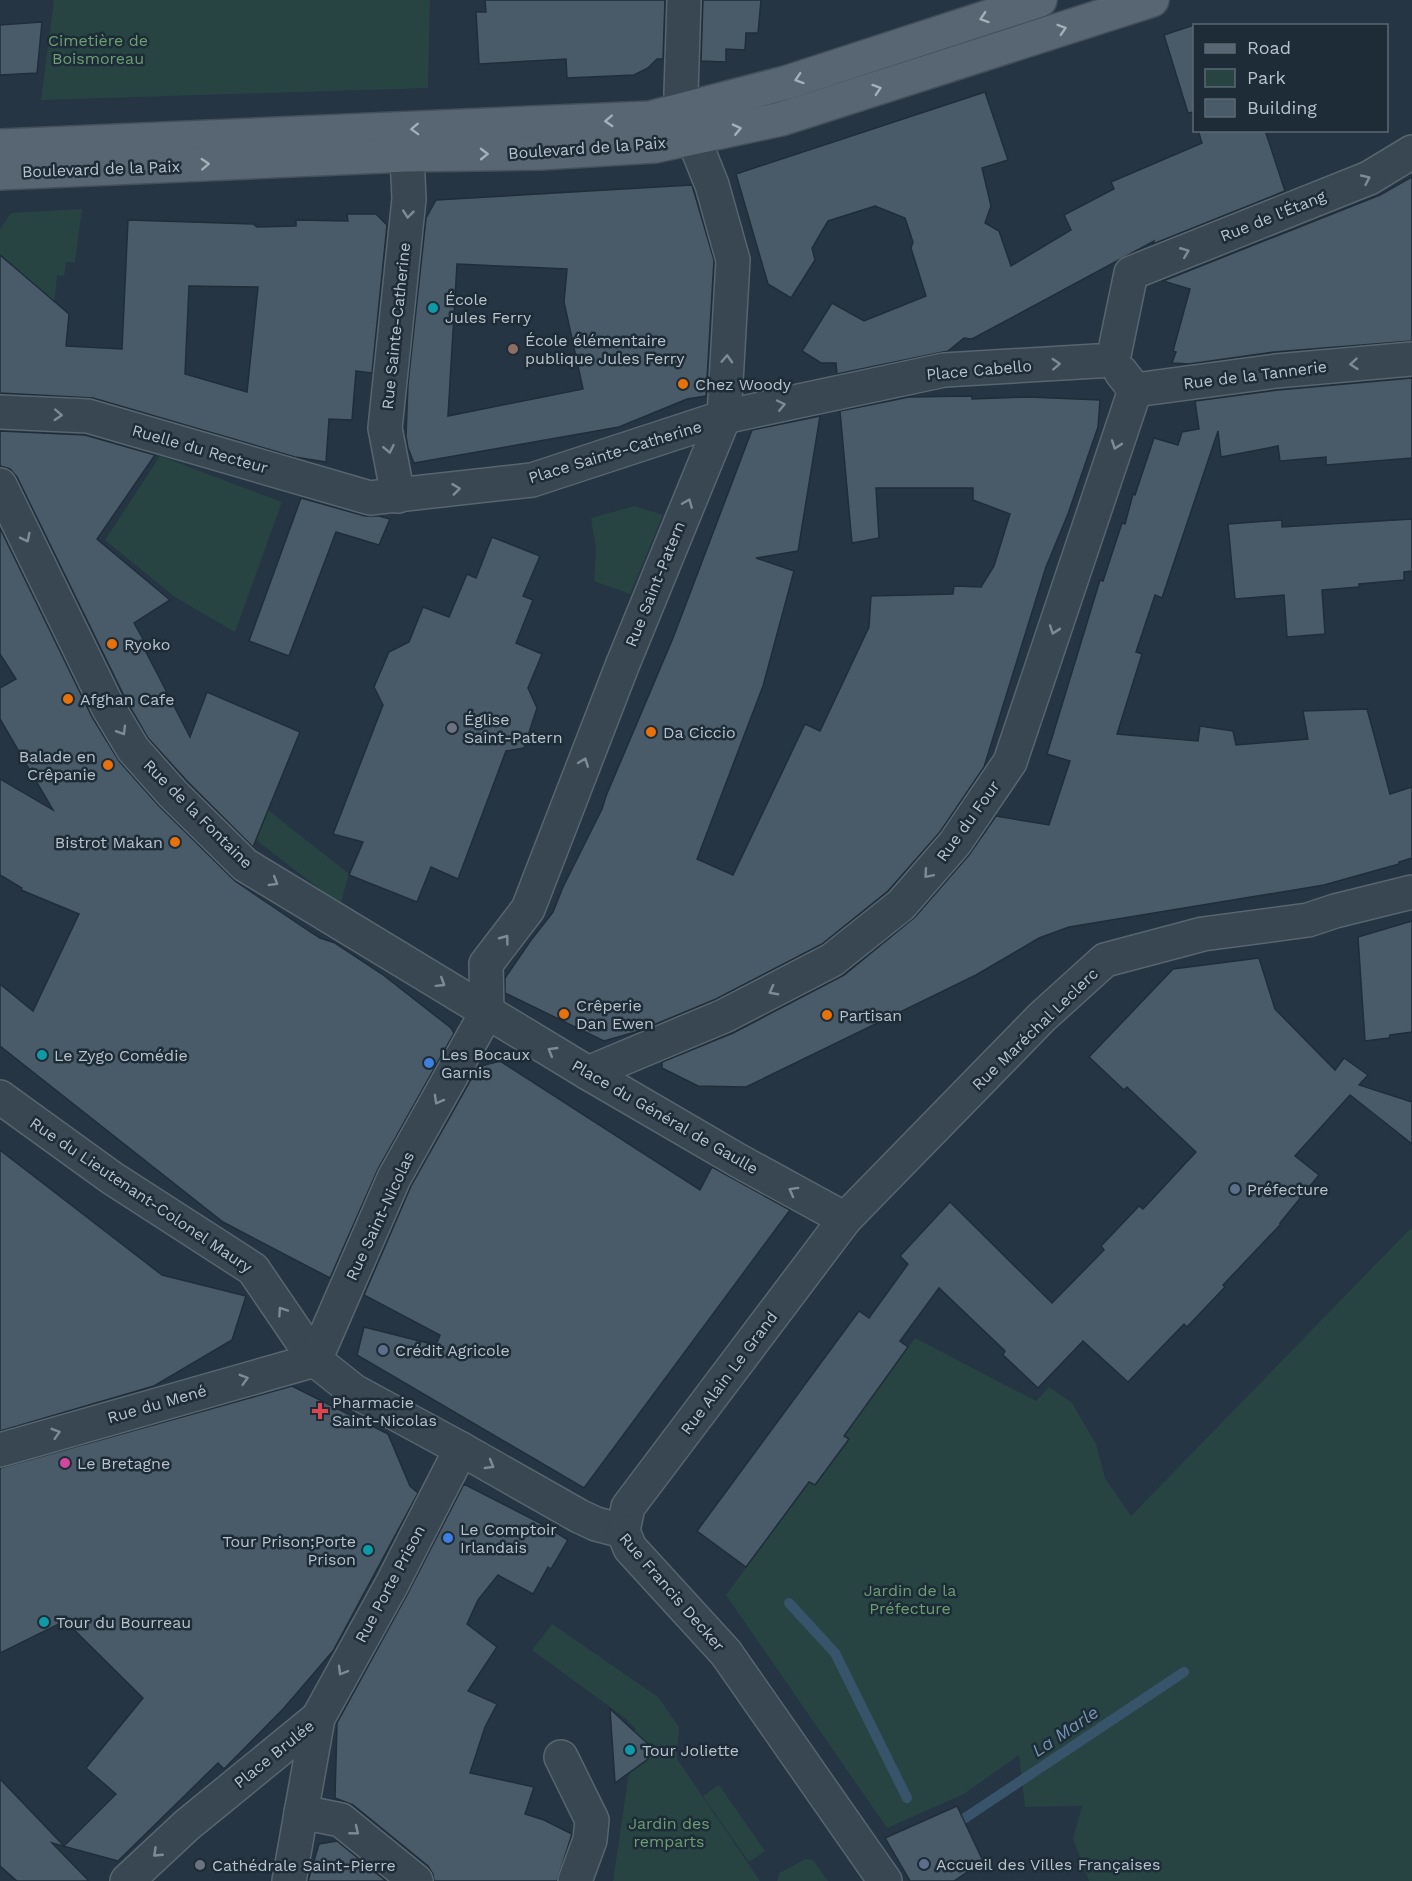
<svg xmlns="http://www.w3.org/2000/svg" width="1412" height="1881" viewBox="0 0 1412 1881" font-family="'Work Sans',sans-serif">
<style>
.green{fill:#274443}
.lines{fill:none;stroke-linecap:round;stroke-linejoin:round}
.stream{stroke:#38546b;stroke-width:10}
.building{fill:#495b69;stroke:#202e3a;stroke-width:1.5;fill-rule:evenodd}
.minor-casing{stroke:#57656f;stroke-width:36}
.major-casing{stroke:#43505b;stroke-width:36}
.minor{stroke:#394752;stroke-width:33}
.major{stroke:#576672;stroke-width:33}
.oneway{stroke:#a3b0ba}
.oneway2{stroke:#7e8b95}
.culture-dot{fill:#0f9aa8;stroke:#1e2c38;stroke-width:2}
.education-dot{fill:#8d6e63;stroke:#1e2c38;stroke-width:2}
.food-dot{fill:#e8710a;stroke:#1e2c38;stroke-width:2}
.worship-dot{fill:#6b7280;stroke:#1e2c38;stroke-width:2}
.shop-dot{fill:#3f7fe0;stroke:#1e2c38;stroke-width:2}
.service-dot{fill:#5c6f8a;stroke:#1e2c38;stroke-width:2}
.health-dot{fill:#e0444e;stroke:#1e2c38;stroke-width:2}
.hotel-dot{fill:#d1479c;stroke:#1e2c38;stroke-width:2}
.labels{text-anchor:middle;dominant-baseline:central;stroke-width:5;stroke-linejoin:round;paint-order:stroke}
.park-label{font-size:16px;fill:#6c9e71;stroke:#1e2c38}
.street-label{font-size:16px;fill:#b6c2cc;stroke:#1e2c38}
.poi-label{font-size:16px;fill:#b6c2cc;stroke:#1e2c38;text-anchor:start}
.water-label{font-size:18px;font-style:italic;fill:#7596b1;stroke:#1e2c38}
</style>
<rect width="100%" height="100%" fill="#253543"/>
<!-- green -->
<g class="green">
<polygon points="54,0 430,0 428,88 41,100"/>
<polygon points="82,209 75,262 66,262 64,276 57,275 51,340 0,268 6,260 0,255 0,229 11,213"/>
<polygon points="160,456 282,502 235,632 175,597 105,540"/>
<polygon points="634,506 663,515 630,594 594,581 596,549 591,518"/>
<polygon points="268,810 349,874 341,902 321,890 256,840"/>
<polygon points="1410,1229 1412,1229 1412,1881 1089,1881 1073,1839 1082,1806 1025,1807 1019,1755 964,1794 887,1828 726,1595 809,1482 816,1485 848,1440 844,1436 915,1338 1036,1401 1049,1387 1072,1403 1096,1444 1105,1478 1131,1516"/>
<polygon points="552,1624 658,1697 679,1727 677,1759 760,1881 613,1881 629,1772 646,1760 648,1744 634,1731 636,1729 625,1718 532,1650"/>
<polygon points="719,1785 765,1851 749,1862 703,1796"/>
<polygon points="806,1859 813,1860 828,1881 777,1881 779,1873"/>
</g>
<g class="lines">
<!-- stream -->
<g class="stream">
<polyline points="789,1603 835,1653 907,1798"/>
<polyline points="965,1818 1184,1672"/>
</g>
</g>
<!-- building -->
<g class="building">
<polygon points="485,0 665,0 663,59 657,59 648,68 634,75 567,78 566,59 479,64 476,12 486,12"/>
<polygon points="703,0 761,0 758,33 746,33 745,50 726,49 726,62 701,61"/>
<polygon points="42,22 37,73 0,75 0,25"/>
<polygon points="1194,25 1194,112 1188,113 1164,35"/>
<polygon points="985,92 1008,160 982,168 991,206 985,223 999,231 1011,266 1071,230 1064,215 1114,189 1111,182 1202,143 1198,130 1265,130 1285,191 1153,244 1154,241 972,339 964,338 948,351 837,374 836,363 821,363 802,351 832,303 864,321 926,296 911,248 913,242 905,218 875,206 828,221 812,248 815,260 791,298 768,284 736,174"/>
<polygon points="1412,177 1412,341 1274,352 1189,364 1172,363 1176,352 1173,351 1190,289 1163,281 1380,195"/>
<path d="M692,185L714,260L706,396L687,399L619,427L414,463L408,448L406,436L408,384L426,218L436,200ZM457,264L567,269L564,302L583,389L448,416Z"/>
<path d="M347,214H376L387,225L372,373L356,371L352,420L329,419L326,462L295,457L93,398L0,393V255L69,314L66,346L122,349L128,220L253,224L257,227L296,226V220L348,221ZM189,286L258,287L247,392L185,374Z"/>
<polygon points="1412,378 1412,458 1326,465 1326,457 1280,461 1278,446 1221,457 1218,431 1162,598 1155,595 1136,652 1142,654 1117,734 1198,741 1200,726 1233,731 1236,745 1308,739 1303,711 1367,709 1390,794 1412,787 1412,858 1399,862 1399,864 1324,885 1069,927 1039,938 976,975 746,1087 698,1086 662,1068 662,1062 733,1033 844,975 915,917 969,855 996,816 1049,825 1070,761 1047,754 1100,580 1103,581 1122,523 1125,524 1133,494 1135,495 1154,438 1178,445 1182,432 1199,429 1195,401 1278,390"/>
<polygon points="972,396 972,399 1028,397 1100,400 1098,427 1068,514 1046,567 984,767 940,832 888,891 822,944 716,999 639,1031 604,1041 505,993 505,978 531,940 553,912 563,887 602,809 606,796 673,638 752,430 820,416 798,551 756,558 794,571 763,686 697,859 733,875 805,724 820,731 869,627 871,596 953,594 954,586 981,587 994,566 1010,514 973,500 973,488 876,488 879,538 852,543 840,411 909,397"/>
<polygon points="0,431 85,435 155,455 97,539 170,600 134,623 148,648 145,650 190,737 207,692 300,732 253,847 187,781 148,738 125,698 17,477 10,469 0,466"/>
<polygon points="301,498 365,516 379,516 390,519 379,545 336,532 289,656 249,641"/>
<polygon points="1412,519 1412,571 1404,572 1404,580 1359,584 1359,587 1322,590 1325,634 1287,637 1284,595 1235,599 1228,524 1282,520 1282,527"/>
<polygon points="0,528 92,717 119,761 159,806 235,881 303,927 320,938 335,943 382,974 451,1028 454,1033 378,1169 330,1278 223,1222 0,1046 0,984 33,1011 79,914 21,890 22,888 0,875 0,779 53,810 0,719 0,688 16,679 0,654"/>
<polygon points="492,537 540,556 523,596 533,600 516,643 542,654 528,688 537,708 524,748 506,751 458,879 431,867 417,902 349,875 363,842 333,834 383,705 374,687 389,652 409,642 423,607 449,617 467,574 476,578"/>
<polygon points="1412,921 1412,1032 1390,1035 1389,1038 1365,1041 1358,937"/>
<polygon points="1259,958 1275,1009 1335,1070 1344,1058 1368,1075 1359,1085 1412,1102 1412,1144 1350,1095 1295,1156 1319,1175 1280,1223 1280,1225 1223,1285 1225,1287 1187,1327 1184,1324 1128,1382 1083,1341 1038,1388 1003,1355 1005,1351 939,1288 900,1341 908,1347 844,1436 849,1439 815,1485 809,1482 746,1567 697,1531 859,1311 869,1318 908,1264 900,1256 950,1202 1052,1303 1104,1250 1101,1246 1139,1206 1143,1209 1196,1152 1127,1087 1124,1090 1089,1057 1173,969"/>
<polygon points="500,1061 700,1190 712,1167 790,1210 584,1488 357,1355 364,1327 436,1345 440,1335 364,1295 411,1186 478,1067"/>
<polygon points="0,1150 162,1275 246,1296 232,1340 154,1386 0,1431"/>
<polygon points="292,1386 388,1434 410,1486 418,1493 333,1651 284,1708 224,1769 218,1763 118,1861 52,1843 89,1881 17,1881 0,1866 0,1779 64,1846 116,1794 86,1768 143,1698 65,1621 0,1653 0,1468"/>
<polygon points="464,1484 544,1525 568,1540 551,1569 548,1567 533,1594 498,1575 478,1600 467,1624 497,1647 468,1691 497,1704 485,1727 470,1773 534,1787 525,1814 544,1820 572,1834 557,1881 434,1881 433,1874 428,1866 353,1805 335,1798 337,1723 408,1593"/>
<polygon points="610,1709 648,1744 648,1759 615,1783"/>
<polygon points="957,1806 983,1861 954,1881 910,1881 885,1838"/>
<polygon points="337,1841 386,1881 308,1881 319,1844"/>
</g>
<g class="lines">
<defs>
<g id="minor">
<polyline points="1121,372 1135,390 1276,371 1412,359"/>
<polyline points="0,412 88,416 370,498 532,480 724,417 944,370 1113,360 1131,273 1369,178 1412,152"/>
<polyline points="0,485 108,707 133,749 173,794 245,865 588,1073 739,1161 845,1219"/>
<polyline points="398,496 385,428 409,199 407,155"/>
<polyline points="588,1073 724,1016 832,960 901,905 955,843 1010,762 1135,390"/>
<polyline points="0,1097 112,1178 253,1269 315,1360 354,1391 461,1449 579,1516 596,1524 623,1531"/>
<polyline points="315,1360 394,1178 487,1012 486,964 528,909 622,666 724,417 733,260 712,185 682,110 681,93 684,0"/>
<polyline points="0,1450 315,1360"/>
<polyline points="623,1531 628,1507 845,1219 1042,1017 1105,960 1203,934 1308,920 1335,911 1412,892"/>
<polyline points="623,1531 630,1548 726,1653 885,1881"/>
<polyline points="561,1757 592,1820 590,1840 575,1881"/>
<polyline points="301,1812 341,1820 416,1881"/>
<polyline points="127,1881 187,1825 318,1718"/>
<polyline points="289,1881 318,1718 392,1584 461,1449"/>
</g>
<g id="major">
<polyline points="0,146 650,118 785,83 1040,0"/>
<polyline points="0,173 407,155 541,153 655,146 781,119 1152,0"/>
</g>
</defs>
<!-- minor casing -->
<use href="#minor" class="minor-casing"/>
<!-- major casing -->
<use href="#major" class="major-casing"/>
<!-- minor -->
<use href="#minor" class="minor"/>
<!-- major -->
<use href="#major" class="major"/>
</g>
<!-- one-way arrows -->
<defs><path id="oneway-chevron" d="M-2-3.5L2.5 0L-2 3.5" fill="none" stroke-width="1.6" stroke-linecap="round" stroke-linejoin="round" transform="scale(1.5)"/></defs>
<g class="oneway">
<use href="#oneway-chevron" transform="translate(984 18) rotate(162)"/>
<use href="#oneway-chevron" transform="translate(1062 29) rotate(-18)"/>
<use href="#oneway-chevron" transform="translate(799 79) rotate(162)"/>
<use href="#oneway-chevron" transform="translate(877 89) rotate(-18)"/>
<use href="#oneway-chevron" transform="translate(609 121) rotate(177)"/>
<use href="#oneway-chevron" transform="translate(415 129) rotate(178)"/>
<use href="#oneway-chevron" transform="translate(737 129) rotate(-13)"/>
<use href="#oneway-chevron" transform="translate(484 154) rotate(-1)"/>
<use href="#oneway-chevron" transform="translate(205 164) rotate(-3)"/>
</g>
<g class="oneway2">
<use href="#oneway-chevron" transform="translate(1366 179) rotate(-25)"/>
<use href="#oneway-chevron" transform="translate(408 214) rotate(96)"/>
<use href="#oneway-chevron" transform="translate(1185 252) rotate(-22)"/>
<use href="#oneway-chevron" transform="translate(727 359) rotate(-87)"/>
<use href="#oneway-chevron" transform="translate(1056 364) rotate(-3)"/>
<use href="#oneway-chevron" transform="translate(1354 364) rotate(175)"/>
<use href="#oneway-chevron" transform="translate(781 405) rotate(-12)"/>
<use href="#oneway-chevron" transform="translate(58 415) rotate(3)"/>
<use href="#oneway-chevron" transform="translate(1116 445) rotate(109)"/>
<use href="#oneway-chevron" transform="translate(389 449) rotate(79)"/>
<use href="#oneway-chevron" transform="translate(456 489) rotate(-7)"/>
<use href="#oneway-chevron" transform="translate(688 503) rotate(-68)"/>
<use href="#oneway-chevron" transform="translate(26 538) rotate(64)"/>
<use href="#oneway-chevron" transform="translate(1054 630) rotate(109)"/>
<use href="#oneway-chevron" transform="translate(122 731) rotate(59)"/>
<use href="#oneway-chevron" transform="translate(584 762) rotate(-69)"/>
<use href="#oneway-chevron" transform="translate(928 874) rotate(131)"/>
<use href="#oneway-chevron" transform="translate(274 882) rotate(31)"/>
<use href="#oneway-chevron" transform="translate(505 939) rotate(-53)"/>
<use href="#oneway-chevron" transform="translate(441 983) rotate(32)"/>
<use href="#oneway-chevron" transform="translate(773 991) rotate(152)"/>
<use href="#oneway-chevron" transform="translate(552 1051) rotate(-149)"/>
<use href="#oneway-chevron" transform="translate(438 1100) rotate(119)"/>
<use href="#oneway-chevron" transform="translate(793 1191) rotate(-151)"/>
<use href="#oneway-chevron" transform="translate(282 1311) rotate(-124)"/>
<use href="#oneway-chevron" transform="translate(244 1379) rotate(-16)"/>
<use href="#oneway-chevron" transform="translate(56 1433) rotate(-17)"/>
<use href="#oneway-chevron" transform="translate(490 1465) rotate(30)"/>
<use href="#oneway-chevron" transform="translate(342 1671) rotate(120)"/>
<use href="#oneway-chevron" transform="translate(355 1831) rotate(39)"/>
<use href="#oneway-chevron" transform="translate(157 1853) rotate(137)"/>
</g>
<!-- markers -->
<g class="culture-dot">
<circle cx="433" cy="308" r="6"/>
<circle cx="42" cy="1055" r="6"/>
<circle cx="368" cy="1550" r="6"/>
<circle cx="44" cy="1622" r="6"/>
<circle cx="630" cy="1750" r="6"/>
</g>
<circle class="education-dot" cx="513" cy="349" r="6"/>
<g class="food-dot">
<circle cx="683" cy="384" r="6"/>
<circle cx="112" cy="644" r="6"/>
<circle cx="68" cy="699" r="6"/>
<circle cx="651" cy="732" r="6"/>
<circle cx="108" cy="765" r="6"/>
<circle cx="175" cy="842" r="6"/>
<circle cx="564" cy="1014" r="6"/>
<circle cx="827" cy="1015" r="6"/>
</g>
<g class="worship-dot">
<circle cx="452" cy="728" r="6"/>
<circle cx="200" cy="1865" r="6"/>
</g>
<g class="shop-dot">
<circle cx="429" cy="1063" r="6"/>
<circle cx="448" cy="1538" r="6"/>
</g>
<g class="service-dot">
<circle cx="1235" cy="1189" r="6"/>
<circle cx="383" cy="1350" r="6"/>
<circle cx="924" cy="1864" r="6"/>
</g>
<path class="health-dot" d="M317 1402h6v6h6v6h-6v6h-6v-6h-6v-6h6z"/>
<circle class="hotel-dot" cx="65" cy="1463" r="6"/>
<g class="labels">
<!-- park labels -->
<g class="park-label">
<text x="98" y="40">Cimetière de<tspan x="98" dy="18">Boismoreau</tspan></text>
<text x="910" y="1590">Jardin de la<tspan x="910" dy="18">Préfecture</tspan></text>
<text x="669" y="1823">Jardin des<tspan x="669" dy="18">remparts</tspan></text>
</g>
<!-- street labels -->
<g class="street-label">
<text transform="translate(587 148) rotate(-4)">Boulevard de la Paix</text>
<text transform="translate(101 169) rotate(-2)">Boulevard de la Paix</text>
<text transform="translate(1273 216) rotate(-22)">Rue de l'Étang</text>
<text transform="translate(396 326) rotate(-84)">Rue Sainte-Catherine</text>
<text transform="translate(979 370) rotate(-5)">Place Cabello</text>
<text transform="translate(1255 375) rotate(-7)">Rue de la Tannerie</text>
<text transform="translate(200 449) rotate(16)">Ruelle du Recteur</text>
<text transform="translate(615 452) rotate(-17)">Place Sainte-Catherine</text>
<text transform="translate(655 584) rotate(-68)">Rue Saint-Patern</text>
<text transform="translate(198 814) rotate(45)">Rue de la Fontaine</text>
<text transform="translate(968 821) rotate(-54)">Rue du Four</text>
<text transform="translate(1035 1029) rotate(-44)">Rue Maréchal Leclerc</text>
<text transform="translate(665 1117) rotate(30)">Place du Général de Gaulle</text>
<text transform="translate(141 1195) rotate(34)">Rue du Lieutenant-Colonel Maury</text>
<text transform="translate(380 1216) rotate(-65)">Rue Saint-Nicolas</text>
<text transform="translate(729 1373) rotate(-53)">Rue Alain Le Grand</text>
<text transform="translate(157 1404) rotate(-16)">Rue du Mené</text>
<text transform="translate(390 1584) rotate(-62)">Rue Porte Prison</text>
<text transform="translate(672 1592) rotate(49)">Rue Francis Decker</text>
<text transform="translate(274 1754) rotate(-39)">Place Brulée</text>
</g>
<!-- poi labels -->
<g class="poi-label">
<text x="445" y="299">École<tspan x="445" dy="18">Jules Ferry</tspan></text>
<text x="525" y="340">École élémentaire<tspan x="525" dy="18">publique Jules Ferry</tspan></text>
<text x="695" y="384">Chez Woody</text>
<text x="124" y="644">Ryoko</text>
<text x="80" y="699">Afghan Cafe</text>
<text x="464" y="719">Église<tspan x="464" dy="18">Saint-Patern</tspan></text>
<text x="663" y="732">Da Ciccio</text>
<text x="96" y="756" text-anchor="end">Balade en<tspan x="96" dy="18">Crêpanie</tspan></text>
<text x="163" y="842" text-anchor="end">Bistrot Makan</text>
<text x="576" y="1005">Crêperie<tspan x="576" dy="18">Dan Ewen</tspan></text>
<text x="839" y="1015">Partisan</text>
<text x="441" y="1054">Les Bocaux<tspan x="441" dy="18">Garnis</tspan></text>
<text x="54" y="1055">Le Zygo Comédie</text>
<text x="1247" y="1189">Préfecture</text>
<text x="395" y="1350">Crédit Agricole</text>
<text x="332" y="1402">Pharmacie<tspan x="332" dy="18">Saint-Nicolas</tspan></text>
<text x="77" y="1463">Le Bretagne</text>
<text x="460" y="1529">Le Comptoir<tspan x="460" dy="18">Irlandais</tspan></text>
<text x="356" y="1541" text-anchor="end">Tour Prison;Porte<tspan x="356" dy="18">Prison</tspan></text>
<text x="56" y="1622">Tour du Bourreau</text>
<text x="642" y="1750">Tour Joliette</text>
<text x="936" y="1864">Accueil des Villes Françaises</text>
<text x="212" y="1865">Cathédrale Saint-Pierre</text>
</g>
<!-- water labels -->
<g class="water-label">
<text transform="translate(1065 1731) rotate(-34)">La Marle</text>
</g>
</g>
<!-- legend -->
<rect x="1193" y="24" width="195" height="108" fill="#1e2c38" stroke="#5b6873" stroke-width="1.5"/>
<rect x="1205" y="44" width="30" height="9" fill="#576672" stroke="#5b6873" stroke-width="1.5"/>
<text x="1247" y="54" font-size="18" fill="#b6c2cc">Road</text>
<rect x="1205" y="69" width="30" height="18" fill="#274443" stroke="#5b6873" stroke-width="1.5"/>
<text x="1247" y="84" font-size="18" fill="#b6c2cc">Park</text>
<rect x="1205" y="99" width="30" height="18" fill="#495b69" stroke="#5b6873" stroke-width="1.5"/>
<text x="1247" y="114" font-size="18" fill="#b6c2cc">Building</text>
</svg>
